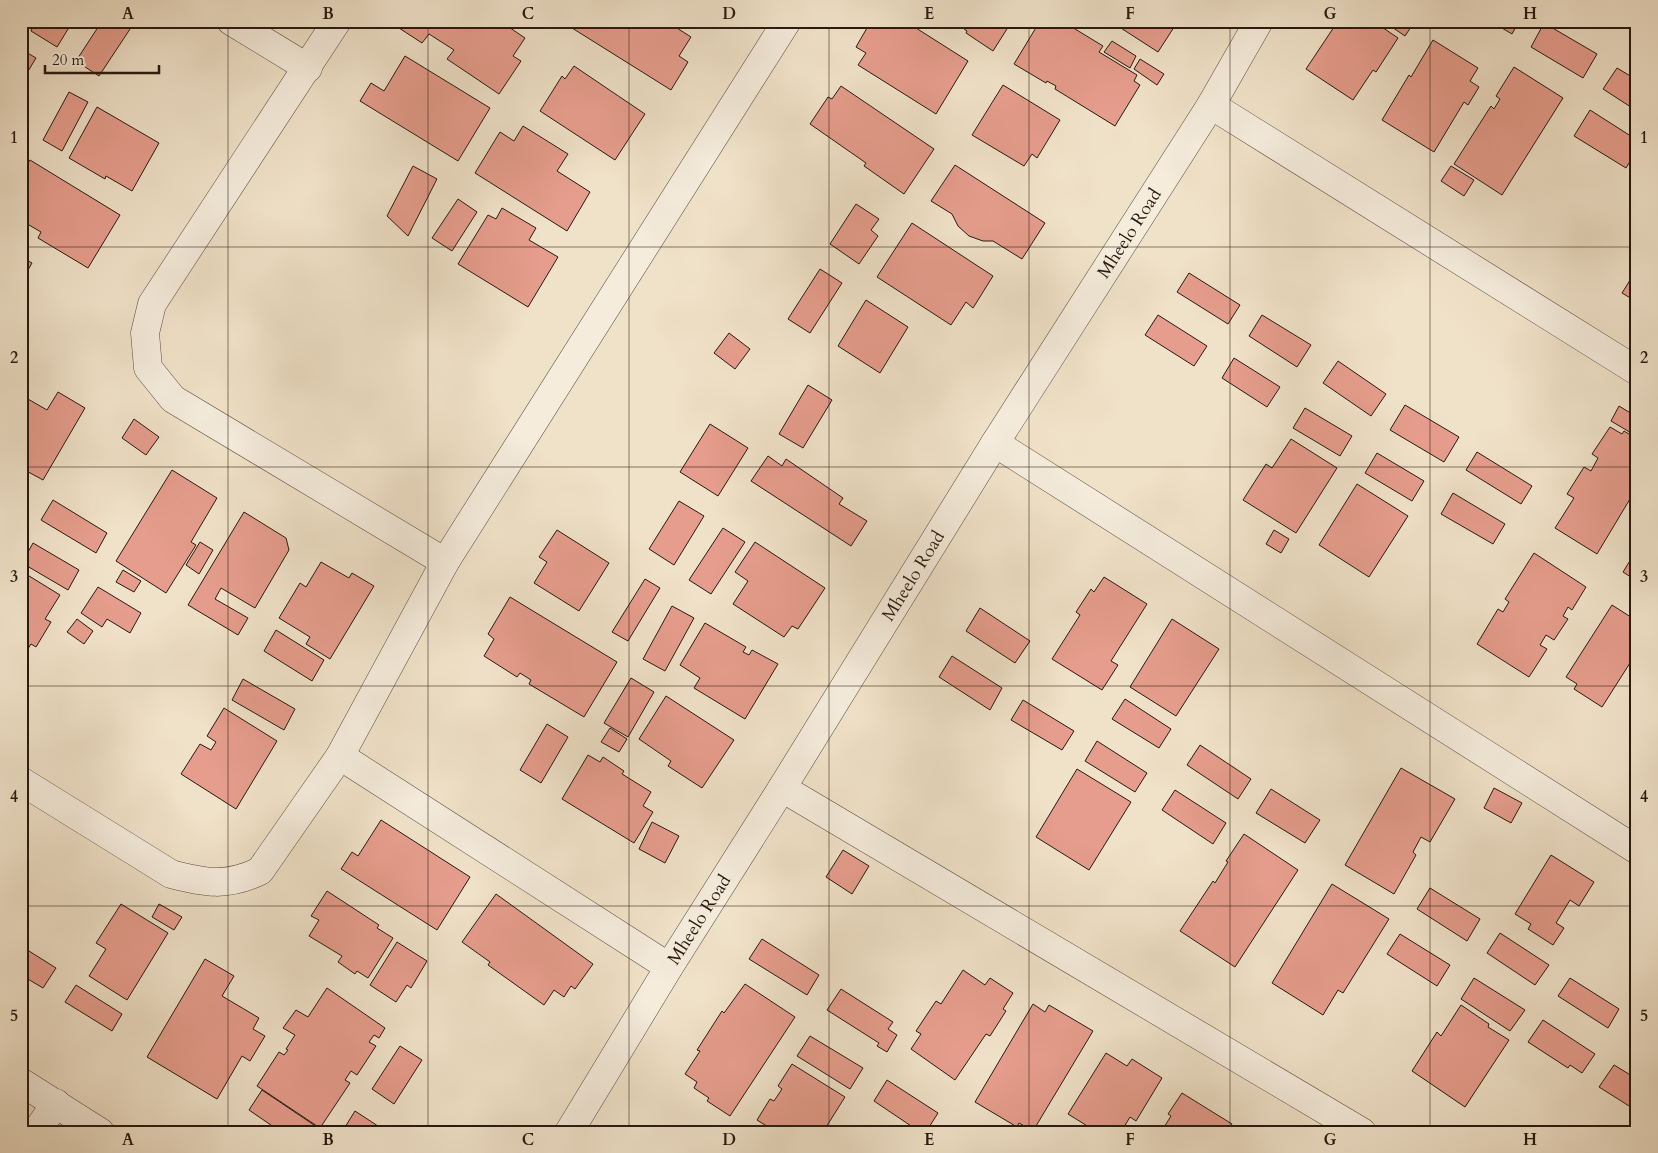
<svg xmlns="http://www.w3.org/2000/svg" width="1658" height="1153" viewBox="0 0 1658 1153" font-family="Cardo,serif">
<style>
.building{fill:#e69d8d;stroke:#281910}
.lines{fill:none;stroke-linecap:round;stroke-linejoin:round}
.minor-casing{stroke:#5a4b3e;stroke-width:29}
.minor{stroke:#f5ecdc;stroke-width:28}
.grid{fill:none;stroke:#281910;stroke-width:1;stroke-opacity:0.55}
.labels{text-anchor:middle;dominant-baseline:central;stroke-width:5;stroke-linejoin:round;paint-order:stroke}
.street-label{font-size:18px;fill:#281910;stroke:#f5ecdc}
.neatline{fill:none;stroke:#281910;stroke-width:2}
.grid-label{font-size:16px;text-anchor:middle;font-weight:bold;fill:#281910}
</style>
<rect width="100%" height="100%" fill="#f0e2c9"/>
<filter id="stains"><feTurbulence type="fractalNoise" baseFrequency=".004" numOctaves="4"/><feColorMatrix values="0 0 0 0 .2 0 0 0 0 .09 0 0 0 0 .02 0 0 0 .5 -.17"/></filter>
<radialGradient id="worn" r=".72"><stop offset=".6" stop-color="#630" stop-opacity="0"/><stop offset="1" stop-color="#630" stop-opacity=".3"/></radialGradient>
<!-- building -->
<g class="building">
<polygon points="25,21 73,21 57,47 31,31 33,26"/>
<polygon points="102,21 131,21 134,23 99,76 76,61"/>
<polygon points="403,21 500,21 525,38 513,56 521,61 499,94 447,59 454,50 429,34 422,43 399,28"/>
<polygon points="576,21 666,21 691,37 679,56 688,62 671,90 572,28"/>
<polygon points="871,21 905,21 968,61 936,114 858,65 866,53 856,47"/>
<polygon points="953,21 1012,21 993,51 966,33 967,31"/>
<polygon points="1040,21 1062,21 1103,46 1099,52 1137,75 1134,81 1140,85 1115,126 1055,89 1056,86 1047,81 1046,83 1014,64"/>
<polygon points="1110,21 1178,21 1158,52"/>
<polygon points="1338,21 1373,21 1398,38 1376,72 1373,70 1353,100 1306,69"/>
<polygon points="1383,21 1415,21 1405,36"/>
<polygon points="1490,21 1519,21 1512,34"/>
<polygon points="1544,23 1597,54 1583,78 1531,47"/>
<polygon points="1433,40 1478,68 1470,81 1479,87 1468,105 1464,102 1434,152 1382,120 1409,75 1411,77"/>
<polygon points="1112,41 1136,56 1130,68 1104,52"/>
<polygon points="21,49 36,58 21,83"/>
<polygon points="405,56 490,108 458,161 360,101 371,83 384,91"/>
<polygon points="1140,59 1164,74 1157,85 1134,69"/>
<polygon points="574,66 645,114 615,160 540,111 562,76 565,79"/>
<polygon points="1514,67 1563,98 1502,195 1454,164 1491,106 1494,109 1500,99 1496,96"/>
<polygon points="1617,68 1637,80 1637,111 1603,89"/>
<polygon points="1003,85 1060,120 1037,158 1032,154 1024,166 972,135"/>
<polygon points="841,86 934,149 904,194 864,166 866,163 810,124 828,97 832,99"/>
<polygon points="69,92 88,102 62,151 43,140"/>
<polygon points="97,107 159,143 132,191 106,176 105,179 69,158"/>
<polygon points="1590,110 1637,140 1637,150 1626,168 1574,136"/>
<polygon points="523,126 568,154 557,171 590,192 567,231 475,173 500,132 514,141"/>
<polygon points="30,160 120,215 88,268 38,238 41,232 29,225 25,230 21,227 21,174"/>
<polygon points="955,165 1045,223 1022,259 993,241 983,241 969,236 958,226 952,214 931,201"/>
<polygon points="413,166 437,179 408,236 387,216"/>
<polygon points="1451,166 1474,180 1464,196 1441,181"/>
<polygon points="458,199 477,212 452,251 432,238"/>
<polygon points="856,204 879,219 871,230 878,236 859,264 830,244"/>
<polygon points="502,208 536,228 529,240 558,257 528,307 458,264 488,215 496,219"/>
<polygon points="912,223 993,276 973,308 966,302 951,325 877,277"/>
<polygon points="21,257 32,263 21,282"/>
<polygon points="820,269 842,283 810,333 788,319"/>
<polygon points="1637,269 1637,302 1622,293"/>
<polygon points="1189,273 1240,305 1228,324 1177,292"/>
<polygon points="866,300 908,327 880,373 838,346"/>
<polygon points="1158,315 1207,346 1194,366 1145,335"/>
<polygon points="1262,315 1311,345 1297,367 1249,336"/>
<polygon points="729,333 750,349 735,369 714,353"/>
<polygon points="1234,358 1280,387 1267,407 1222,378"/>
<polygon points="1338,361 1386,394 1371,416 1323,383"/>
<polygon points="808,385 832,400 803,448 779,434"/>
<polygon points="58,392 85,408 43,480 21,468 21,395 47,410"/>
<polygon points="1405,405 1459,437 1444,462 1390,430"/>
<polygon points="1619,406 1637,417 1637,428 1633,434 1611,421"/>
<polygon points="1305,408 1352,436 1340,456 1293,428"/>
<polygon points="134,419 159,437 146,455 122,438"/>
<polygon points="710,424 748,448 718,496 680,472"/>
<polygon points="1610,427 1622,434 1624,431 1637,439 1637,496 1633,494 1597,554 1555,528 1574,498 1567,494 1584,467 1591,471 1598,458 1592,454"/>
<polygon points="1291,439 1337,468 1296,533 1243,500 1266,464 1272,468"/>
<polygon points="1477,452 1532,486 1521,504 1466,470"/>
<polygon points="1377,453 1424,481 1412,501 1365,473"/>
<polygon points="768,456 782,466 786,459 843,498 839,504 867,521 851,546 751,481"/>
<polygon points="172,470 217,498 191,542 196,545 166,593 116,561"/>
<polygon points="1357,484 1408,516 1369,577 1319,545"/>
<polygon points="1453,493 1505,524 1493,544 1441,514"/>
<polygon points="53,500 107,533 96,553 41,520"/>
<polygon points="679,501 704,516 674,565 649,549"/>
<polygon points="244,512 286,538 289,550 255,608 221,588 215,599 248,618 238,635 188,605"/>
<polygon points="723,528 745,542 711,594 689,580"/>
<polygon points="557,530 609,563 579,611 534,583 547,562 539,557"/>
<polygon points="1274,530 1289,539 1281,553 1266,544"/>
<polygon points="200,542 213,550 199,574 186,565"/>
<polygon points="755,542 825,588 798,629 792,626 784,637 733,604 748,581 735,572"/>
<polygon points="33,543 79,570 68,590 22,563"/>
<polygon points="1636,551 1637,552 1637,581 1623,572"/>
<polygon points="1534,553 1586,587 1572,610 1568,607 1563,616 1568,619 1554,640 1546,635 1540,645 1547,649 1529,677 1477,644 1498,609 1503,612 1509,602 1505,599"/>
<polygon points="321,562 349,578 352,573 374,586 330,659 306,644 310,637 279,618 300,583 306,587"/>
<polygon points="123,570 141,581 134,592 116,582"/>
<polygon points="21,571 60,595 45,619 51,622 36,647 31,644 21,660"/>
<polygon points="1104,577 1147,604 1111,661 1118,665 1102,690 1052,659 1080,615 1076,612 1091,589 1094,592"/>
<polygon points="645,579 660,588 628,641 612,632"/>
<polygon points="98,587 141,613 130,633 107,619 102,627 81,613"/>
<polygon points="510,597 617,662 584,717 529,684 531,680 520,673 517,677 484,656 494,639 488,634"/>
<polygon points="1612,605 1637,621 1637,652 1602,707 1574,689 1577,684 1566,677"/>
<polygon points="672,606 694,618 665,671 643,659"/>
<polygon points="980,608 1030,641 1015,663 966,631"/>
<polygon points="77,619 93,631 84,644 67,632"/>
<polygon points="1172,619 1219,649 1176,716 1130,687"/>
<polygon points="705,623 746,647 743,652 749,655 752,650 778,664 745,719 694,688 700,678 680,665"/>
<polygon points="276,630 324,660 312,681 264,651"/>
<polygon points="952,656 1002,688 990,710 939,677"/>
<polygon points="631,678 654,692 628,737 604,723"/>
<polygon points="243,679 295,709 284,730 232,700"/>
<polygon points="666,696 734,740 702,788 668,766 671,761 639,739"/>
<polygon points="1125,699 1171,729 1159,748 1112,719"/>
<polygon points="1023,700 1074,731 1062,750 1011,720"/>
<polygon points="224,708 277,741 236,809 181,774 200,744 211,750 216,742 207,736"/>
<polygon points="547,724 568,737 541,783 520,770"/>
<polygon points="610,728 627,739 619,752 601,742"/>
<polygon points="1097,741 1147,773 1135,792 1085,761"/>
<polygon points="1200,745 1251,779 1238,799 1187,765"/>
<polygon points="588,755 600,762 603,757 624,771 622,774 651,792 643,806 653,812 634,843 562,799"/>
<polygon points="1401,768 1455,799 1430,842 1421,837 1413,852 1416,855 1394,894 1345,865"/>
<polygon points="1077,769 1131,802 1089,870 1036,837"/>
<polygon points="1494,788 1522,803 1511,823 1484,808"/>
<polygon points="1271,789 1320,820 1305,843 1256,813"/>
<polygon points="1175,790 1226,823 1213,844 1162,810"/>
<polygon points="381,820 470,877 437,930 341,869 352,852 358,856"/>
<polygon points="652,822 679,836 665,863 639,849"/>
<polygon points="1244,834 1298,870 1235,967 1180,931 1213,881 1215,883 1228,862 1226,861"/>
<polygon points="843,850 869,866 852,894 826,877"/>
<polygon points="1551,855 1594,882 1579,906 1570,900 1556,923 1564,928 1553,945 1528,929 1531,924 1515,914"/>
<polygon points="1332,884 1389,919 1343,993 1338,990 1323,1015 1272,983"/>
<polygon points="1430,888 1480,919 1467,941 1417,909"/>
<polygon points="327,891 379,925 377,928 393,938 368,978 357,971 355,974 338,962 342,956 309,936 319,920 311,916"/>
<polygon points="496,894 593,964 575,989 571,986 564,997 554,990 544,1005 488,965 490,962 462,942"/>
<polygon points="121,904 168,933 127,1000 89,976 106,949 96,943"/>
<polygon points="159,904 182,917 174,930 152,917"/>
<polygon points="1500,933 1549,965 1535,985 1487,953"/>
<polygon points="1400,934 1450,965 1437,986 1387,954"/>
<polygon points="762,939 819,975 807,995 749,959"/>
<polygon points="397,942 427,961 411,988 407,985 396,1002 370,985"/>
<polygon points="21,946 56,968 43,988 21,975"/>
<polygon points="205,959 234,976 222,996 259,1018 253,1029 265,1036 250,1061 242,1056 217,1099 147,1057"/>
<polygon points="963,970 985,985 990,978 1013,993 1003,1009 1006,1011 990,1036 986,1034 955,1080 911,1049 921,1034 916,1031 936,1001 941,1004"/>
<polygon points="1474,978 1525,1010 1510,1031 1461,999"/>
<polygon points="1570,978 1619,1009 1608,1028 1558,996"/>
<polygon points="745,984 795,1017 730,1116 707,1101 709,1098 694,1088 697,1082 685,1074 700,1051 697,1050 722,1011 724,1013"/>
<polygon points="76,985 122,1014 112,1031 65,1002"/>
<polygon points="327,988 385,1028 379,1038 374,1035 369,1042 376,1046 357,1075 351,1071 345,1080 350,1083 320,1128 257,1086 279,1052 284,1055 288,1050 286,1049 295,1035 283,1028 296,1010 308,1017"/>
<polygon points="841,989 893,1022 888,1029 897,1035 887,1052 877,1046 879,1043 827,1010"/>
<polygon points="1033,1004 1045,1012 1049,1005 1093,1031 1033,1131 1019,1123 1017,1127 975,1102"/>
<polygon points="1461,1005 1489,1024 1488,1027 1509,1040 1465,1107 1412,1071 1437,1032 1441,1036"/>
<polygon points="1543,1020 1595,1054 1582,1073 1570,1065 1568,1068 1528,1042"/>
<polygon points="810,1036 863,1068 850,1089 797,1056"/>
<polygon points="400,1046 422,1060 394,1104 372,1089"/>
<polygon points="1106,1053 1127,1066 1132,1059 1162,1078 1136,1121 1130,1117 1121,1132 1097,1132 1068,1114"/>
<polygon points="792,1064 845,1097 823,1132 776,1132 757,1120 770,1099 774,1101 782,1089 778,1086"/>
<polygon points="1614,1065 1637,1079 1637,1111 1599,1087"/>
<polygon points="887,1080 938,1113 926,1132 920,1132 874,1101"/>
<polygon points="262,1090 314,1125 310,1132 281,1132 249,1110"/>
<polygon points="1182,1093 1232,1124 1227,1132 1161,1132 1171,1116 1168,1114"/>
<polygon points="355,1111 381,1128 378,1132 342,1132"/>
</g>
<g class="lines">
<defs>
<g id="minor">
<polyline points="231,21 308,68"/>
<polyline points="337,21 152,304 145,333 148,368 173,399 445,562"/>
<polyline points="1211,105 1637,371"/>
<polyline points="995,443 1637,850"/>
<polyline points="340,756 669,967"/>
<path d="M21,781L171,874C205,883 227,887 260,871L340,756L445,562L787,21"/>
<polyline points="782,788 1362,1132"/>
<polyline points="21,1082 100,1132"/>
<polyline points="36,1132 56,1103"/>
<path id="s1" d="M569,1132L669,967L782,788L995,443L1211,105L1259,21"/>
</g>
</defs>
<!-- minor casing -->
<use href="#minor" class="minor-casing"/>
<!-- minor -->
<use href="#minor" class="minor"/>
</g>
<!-- grid -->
<path class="grid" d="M228,21V1132M428,21V1132M629,21V1132M829,21V1132M1029,21V1132M1230,21V1132M1430,21V1132M21,247H1637M21,467H1637M21,686H1637M21,906H1637"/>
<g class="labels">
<!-- street labels -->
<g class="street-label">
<text stroke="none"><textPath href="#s1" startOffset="1059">Mheelo Road</textPath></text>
<text stroke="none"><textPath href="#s1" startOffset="654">Mheelo Road</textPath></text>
<text stroke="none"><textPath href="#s1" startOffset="249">Mheelo Road</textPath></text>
</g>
</g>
<!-- margin -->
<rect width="1658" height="1153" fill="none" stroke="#f0e2c9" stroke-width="55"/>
<!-- scale -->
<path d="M45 65v8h114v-8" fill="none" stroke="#281910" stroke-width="2.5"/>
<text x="52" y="65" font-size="15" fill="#281910" stroke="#f5ecdc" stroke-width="4" paint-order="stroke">20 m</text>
<rect x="28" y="28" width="1602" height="1098" class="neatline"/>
<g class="grid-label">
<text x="128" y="19">A</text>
<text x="328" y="19">B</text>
<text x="528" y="19">C</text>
<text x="729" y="19">D</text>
<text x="929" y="19">E</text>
<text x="1130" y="19">F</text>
<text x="1330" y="19">G</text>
<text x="1530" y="19">H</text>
<text x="14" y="143">1</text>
<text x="1644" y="143">1</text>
<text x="14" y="363">2</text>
<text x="1644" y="363">2</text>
<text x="14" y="582">3</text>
<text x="1644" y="582">3</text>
<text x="14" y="802">4</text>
<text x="1644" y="802">4</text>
<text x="14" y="1021">5</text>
<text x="1644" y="1021">5</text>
<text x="128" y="1145">A</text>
<text x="328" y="1145">B</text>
<text x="528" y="1145">C</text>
<text x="729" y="1145">D</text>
<text x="929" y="1145">E</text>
<text x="1130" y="1145">F</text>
<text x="1330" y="1145">G</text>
<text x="1530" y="1145">H</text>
</g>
<rect width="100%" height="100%" filter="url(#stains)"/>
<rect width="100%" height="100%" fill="url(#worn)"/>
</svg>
